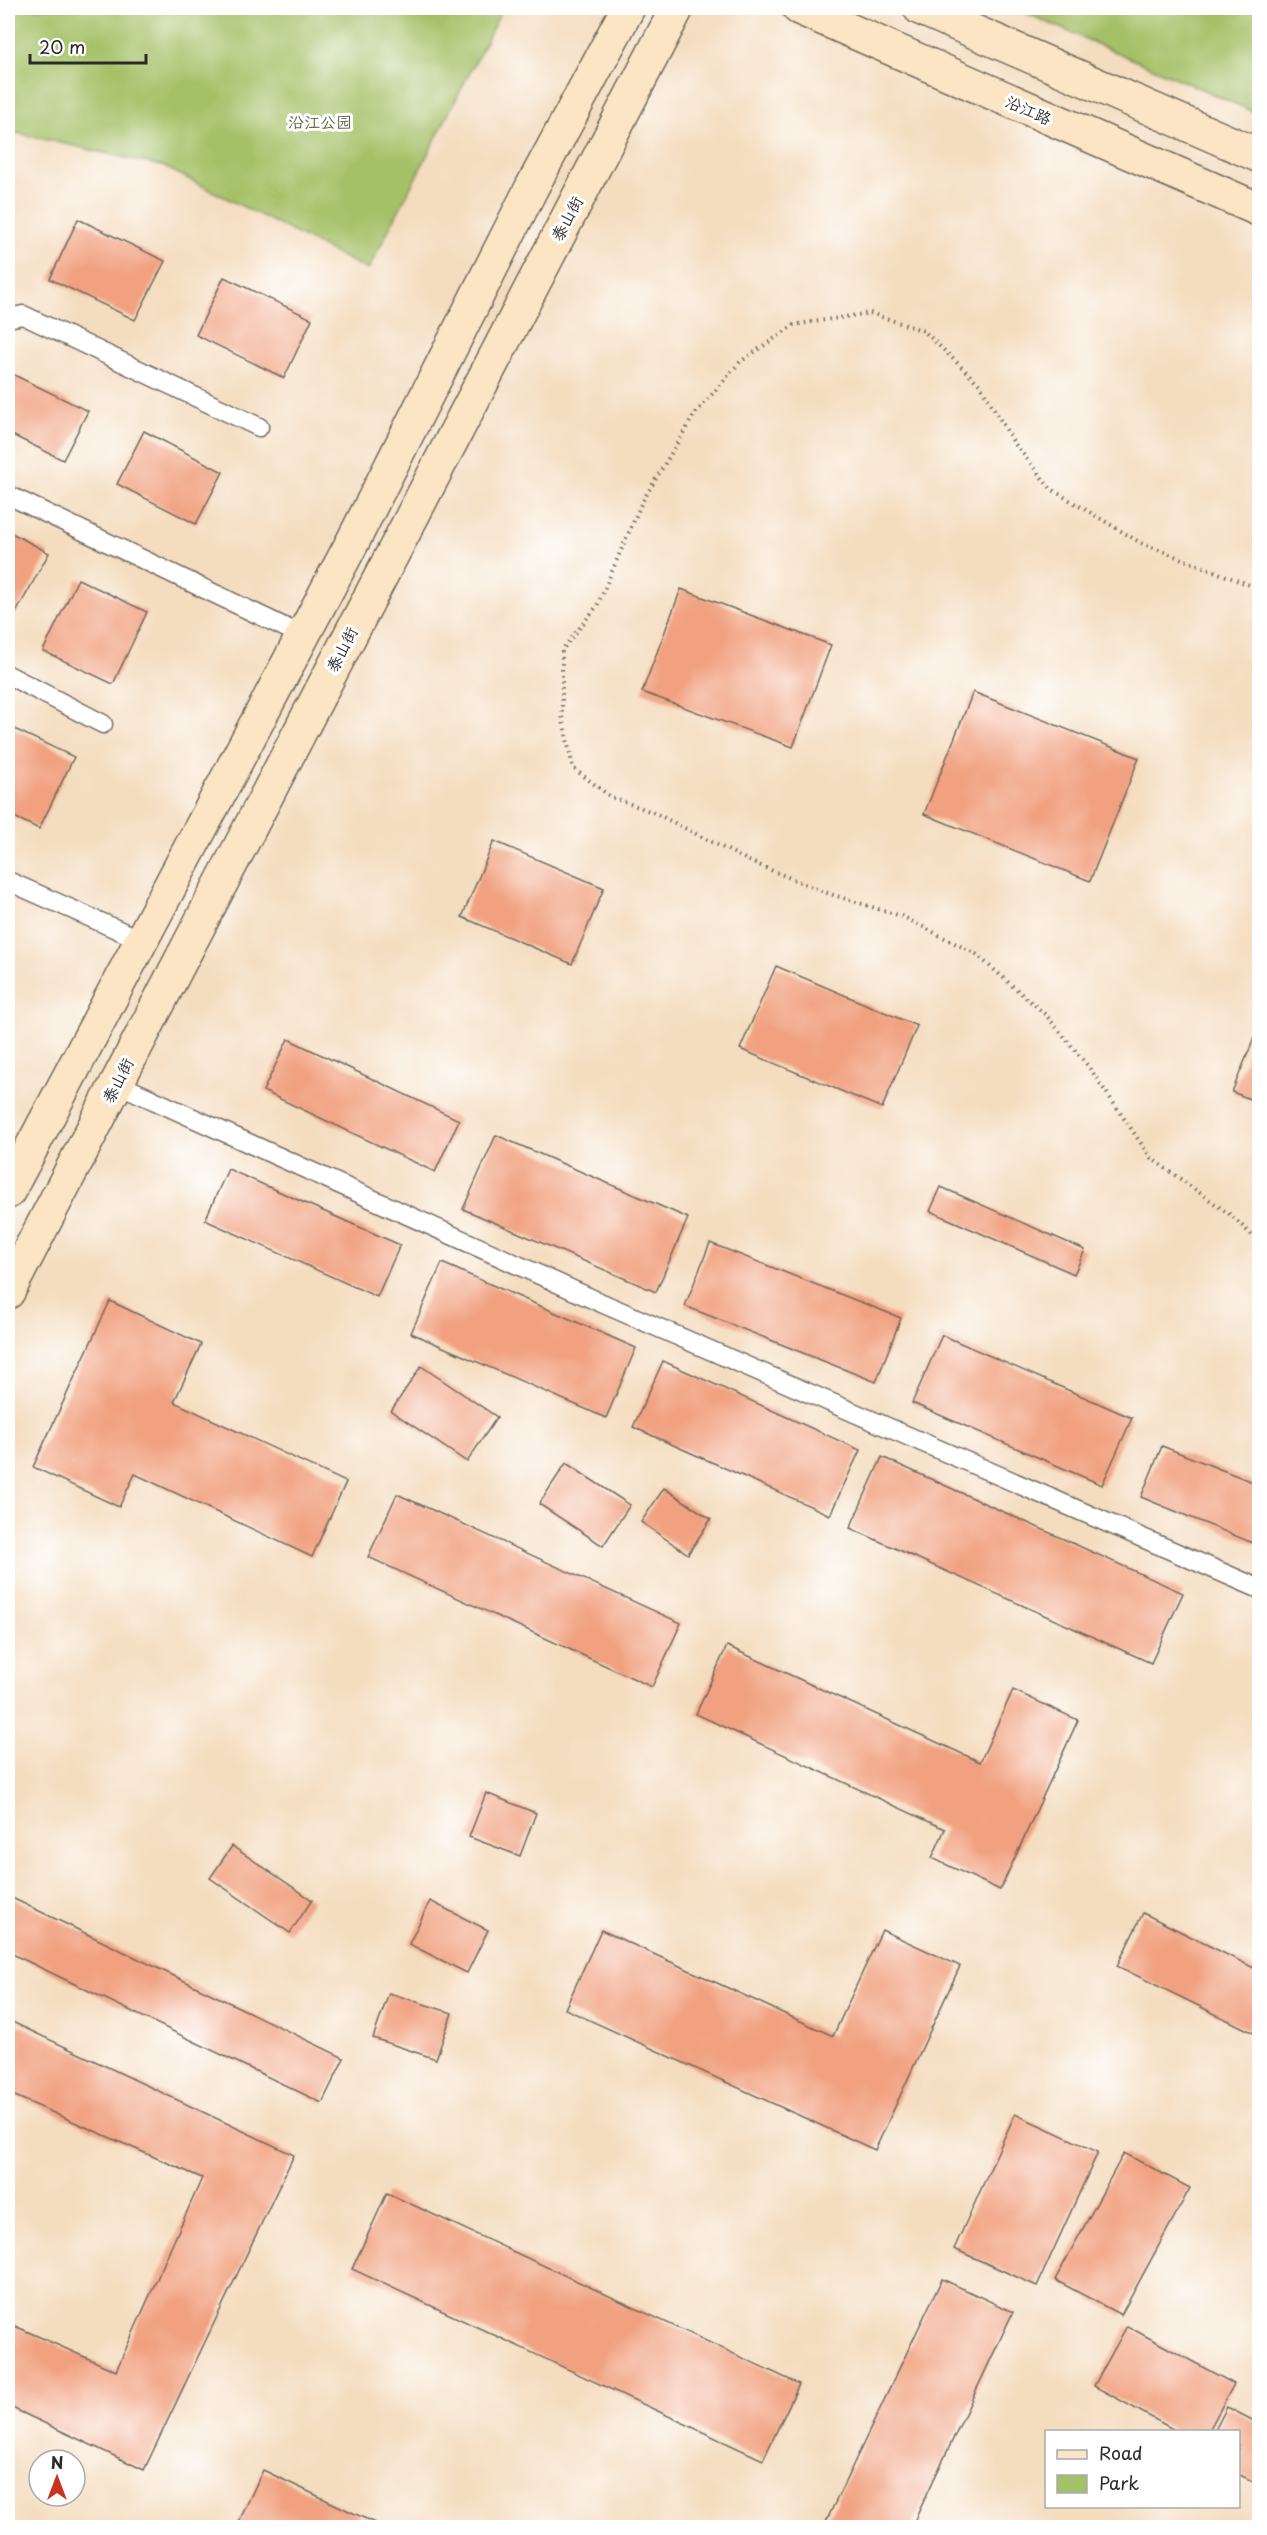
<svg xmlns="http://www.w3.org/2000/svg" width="1267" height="2535" viewBox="0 0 1267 2535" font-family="'Playpen Sans','LXGW WenKai TC',sans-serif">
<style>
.green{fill:#a5c167;stroke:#687649;stroke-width:1.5}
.building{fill:#f1a180}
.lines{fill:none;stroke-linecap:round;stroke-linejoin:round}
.service-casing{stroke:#71695e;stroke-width:21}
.secondary-casing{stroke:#71695e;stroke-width:36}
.path{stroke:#71695e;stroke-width:4;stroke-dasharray:1.5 4.5;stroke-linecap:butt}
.service{stroke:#fff;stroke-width:18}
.secondary{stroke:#fce5c4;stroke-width:33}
.labels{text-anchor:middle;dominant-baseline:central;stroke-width:6;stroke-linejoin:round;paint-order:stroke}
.street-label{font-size:16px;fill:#2b2b2b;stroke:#fff}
.park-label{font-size:16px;fill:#566040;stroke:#fff}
</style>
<rect width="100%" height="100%" fill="#fff"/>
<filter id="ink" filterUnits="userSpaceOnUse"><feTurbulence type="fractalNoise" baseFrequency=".0167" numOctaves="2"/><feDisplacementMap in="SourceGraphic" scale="12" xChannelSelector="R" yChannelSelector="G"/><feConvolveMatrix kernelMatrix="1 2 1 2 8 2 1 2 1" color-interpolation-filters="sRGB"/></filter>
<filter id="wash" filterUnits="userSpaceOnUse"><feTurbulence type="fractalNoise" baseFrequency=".008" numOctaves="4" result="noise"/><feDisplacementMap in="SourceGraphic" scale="24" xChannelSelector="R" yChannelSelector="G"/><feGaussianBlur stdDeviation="1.35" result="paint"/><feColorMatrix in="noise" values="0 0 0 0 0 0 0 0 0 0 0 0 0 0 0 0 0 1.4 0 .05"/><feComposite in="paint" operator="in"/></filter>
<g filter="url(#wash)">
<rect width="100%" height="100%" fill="#f4dcbe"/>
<!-- green -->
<g class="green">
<polygon points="8,8 503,8 368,270 165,167 8,131"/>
<polygon points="1014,8 1259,8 1259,114"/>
</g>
<g id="blocks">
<!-- building -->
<g class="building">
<polygon points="78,219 165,261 135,320 50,279"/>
<polygon points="224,277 312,319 284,378 196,335"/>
<polygon points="8,372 88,411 63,460 8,433"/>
<polygon points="144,431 223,472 196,524 117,484"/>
<polygon points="8,531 49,553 13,618 8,614"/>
<polygon points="78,579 147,612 113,684 43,651"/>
<polygon points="681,589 831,645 793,747 642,692"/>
<polygon points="973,692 1139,758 1090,881 924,814"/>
<polygon points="8,726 74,757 39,829 8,814"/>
<polygon points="494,841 604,888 572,964 462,917"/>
<polygon points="776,966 917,1026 882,1108 740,1049"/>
<polygon points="1259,1026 1260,1026 1260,1103 1232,1092"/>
<polygon points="288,1039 459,1120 435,1172 263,1091"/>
<polygon points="496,1135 688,1218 656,1292 463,1209"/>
<polygon points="228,1169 400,1245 377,1297 205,1220"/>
<polygon points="941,1187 1085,1250 1074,1274 930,1211"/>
<polygon points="710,1243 901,1318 876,1382 685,1306"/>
<polygon points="442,1263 636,1348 606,1418 411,1333"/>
<polygon points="110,1301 201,1344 174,1402 346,1482 312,1557 135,1474 119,1507 33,1467"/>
<polygon points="942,1335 1132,1418 1102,1485 912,1403"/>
<polygon points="663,1361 860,1450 830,1515 633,1427"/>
<polygon points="421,1366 497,1417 467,1462 391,1411"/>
<polygon points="1162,1446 1260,1485 1260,1546 1141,1497"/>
<polygon points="882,1457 1183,1593 1151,1663 850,1528"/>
<polygon points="566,1463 630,1505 603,1546 539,1504"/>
<polygon points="664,1488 711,1519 688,1554 641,1522"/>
<polygon points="397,1494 681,1623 652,1687 368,1557"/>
<polygon points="727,1646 980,1762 1013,1690 1078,1720 1000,1890 932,1858 945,1829 696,1714"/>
<polygon points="486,1793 536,1813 520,1856 469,1837"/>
<polygon points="232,1846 312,1900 290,1933 210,1878"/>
<polygon points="8,1896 344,2058 322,2103 8,1952"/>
<polygon points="430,1901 488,1930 467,1973 409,1944"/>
<polygon points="1143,1913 1260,1971 1260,2036 1117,1966"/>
<polygon points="601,1930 833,2036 882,1930 960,1966 875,2150 565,2009"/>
<polygon points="389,1993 452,2013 436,2059 373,2038"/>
<polygon points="8,2020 294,2155 144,2470 8,2406 8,2323 116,2371 202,2178 8,2093"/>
<polygon points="1015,2114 1098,2152 1037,2286 954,2249"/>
<polygon points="1124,2153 1190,2188 1121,2315 1055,2280"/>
<polygon points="387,2193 799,2384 763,2460 352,2269"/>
<polygon points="942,2279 1013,2312 911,2528 823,2528"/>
<polygon points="1127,2326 1234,2384 1208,2432 1178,2432 1094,2386"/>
<polygon points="1227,2407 1260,2424 1260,2485 1238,2474 1238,2432 1214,2432"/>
<polygon points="263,2470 385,2528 236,2528"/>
</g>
</g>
</g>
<g filter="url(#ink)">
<use href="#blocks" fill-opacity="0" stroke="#71695e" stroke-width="1.5"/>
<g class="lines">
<defs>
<g id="service">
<polyline points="8,318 23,315 259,427"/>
<polyline points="8,495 303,636"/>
<polyline points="8,675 103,724"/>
<polyline points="8,881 141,940"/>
<polyline points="116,1083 597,1301 1260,1589"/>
</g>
<g id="secondary">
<polyline points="799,8 1260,210"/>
<polyline points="920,8 1260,156"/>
<polyline points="8,1192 353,541 532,187 628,8"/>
<polyline points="8,1292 677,8"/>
</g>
</defs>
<!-- service casing -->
<use href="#service" class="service-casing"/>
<!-- secondary casing -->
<use href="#secondary" class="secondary-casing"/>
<!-- path -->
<polyline class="path" points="1260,589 1141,543 1051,489 1014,443 980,385 924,331 870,313 794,325 740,362 694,415 642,502 597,606 562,650 562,716 573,768 611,797 655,813 749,861 824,892 904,917 976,954 1046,1015 1089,1067 1151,1158 1232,1216 1260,1243"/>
<!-- service -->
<use href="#service" class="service"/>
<!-- secondary -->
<use href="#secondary" class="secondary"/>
</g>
</g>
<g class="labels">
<!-- street labels -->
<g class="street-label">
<text transform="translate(1029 109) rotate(24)">沿江路</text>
<text transform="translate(566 218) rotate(-62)">泰山街</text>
<text transform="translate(341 649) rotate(-63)">泰山街</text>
<text transform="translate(117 1080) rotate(-63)">泰山街</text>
</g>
<!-- park labels -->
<g class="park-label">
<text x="320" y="121">沿江公园</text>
</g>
</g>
<!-- margin -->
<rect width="1267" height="2535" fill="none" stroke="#fff" stroke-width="30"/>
<!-- legend -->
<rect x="1045" y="2430" width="195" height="78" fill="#ffffff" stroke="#aaaaaa" stroke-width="1.5"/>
<rect x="1057" y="2450" width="30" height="9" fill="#fce5c4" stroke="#aaaaaa" stroke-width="1.5"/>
<text x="1099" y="2460" font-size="18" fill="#2b2b2b">Road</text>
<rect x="1057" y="2475" width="30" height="18" fill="#a5c167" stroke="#aaaaaa" stroke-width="1.5"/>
<text x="1099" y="2490" font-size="18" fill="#2b2b2b">Park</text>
<!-- north arrow -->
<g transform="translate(57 2478)"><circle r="28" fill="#ffffff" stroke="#aaaaaa" stroke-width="1.5"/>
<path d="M0-4.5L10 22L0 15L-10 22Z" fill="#c8321e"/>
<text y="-9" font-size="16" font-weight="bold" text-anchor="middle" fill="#2b2b2b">N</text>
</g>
<!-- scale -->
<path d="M30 54v9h116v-9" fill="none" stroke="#2b2b2b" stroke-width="3"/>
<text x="39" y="54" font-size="18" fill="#2b2b2b" stroke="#ffffff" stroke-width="4.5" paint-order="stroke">20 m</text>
</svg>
